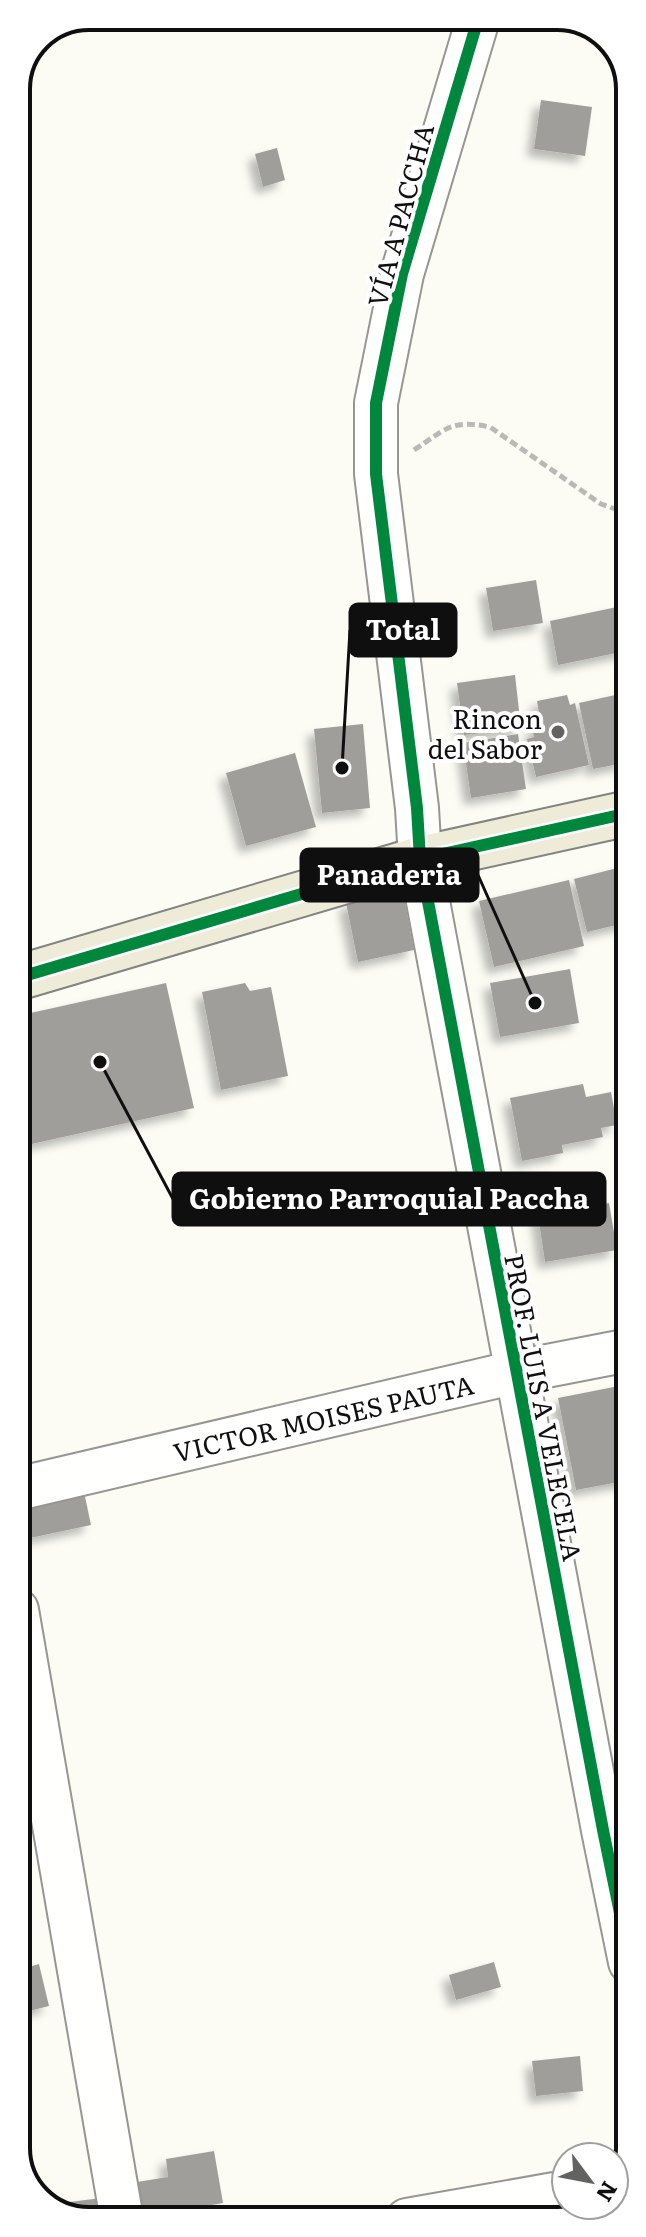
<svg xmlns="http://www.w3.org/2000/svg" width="646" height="2237" viewBox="0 0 646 2237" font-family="Literata,serif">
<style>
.building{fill:#a09e9a;filter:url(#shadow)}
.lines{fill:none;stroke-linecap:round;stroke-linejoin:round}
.minor-casing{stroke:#969693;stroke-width:46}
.major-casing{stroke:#838380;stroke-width:48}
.path{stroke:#b9b9b8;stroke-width:5;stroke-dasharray:8 4;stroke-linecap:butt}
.minor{stroke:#fffffe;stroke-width:42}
.major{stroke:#eeecd9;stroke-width:44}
.cycleway-casing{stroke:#fff;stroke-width:17}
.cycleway{stroke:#00873e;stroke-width:12}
.poi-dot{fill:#626260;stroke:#fff;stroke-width:3}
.labels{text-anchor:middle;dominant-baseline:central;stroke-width:8;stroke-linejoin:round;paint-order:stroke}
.street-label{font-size:26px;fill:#0f0f0f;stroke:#fff}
.poi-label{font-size:26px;fill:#0f0f0f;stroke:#fff;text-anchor:end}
.rim{fill:none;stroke:#0f0f0f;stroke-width:4}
.leader{fill:none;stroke:#0f0f0f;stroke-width:3}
.callout-dot{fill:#0f0f0f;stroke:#fff;stroke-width:3}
.callout{fill:#0f0f0f;stroke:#0f0f0f;stroke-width:3}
.callout-label{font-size:28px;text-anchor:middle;font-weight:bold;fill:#fff}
</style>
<defs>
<filter id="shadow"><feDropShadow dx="-7" dy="7" stdDeviation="4" flood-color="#0004"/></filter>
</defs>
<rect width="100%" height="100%" fill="#fcfcf5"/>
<!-- building -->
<g class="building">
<polygon points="541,100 592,107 585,156 534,149"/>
<polygon points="277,148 285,180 263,187 255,154"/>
<polygon points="536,580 543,623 493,631 486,588"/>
<polygon points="617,607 626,651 558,665 550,621"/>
<polygon points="515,675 521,728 464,735 457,683"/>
<polygon points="629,692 629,753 623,755 624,763 593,769 579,703"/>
<polygon points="567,695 570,705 575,703 589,765 536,777 527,739 534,737 532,728 541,726 537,701"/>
<polygon points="363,724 370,808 322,813 314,729"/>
<polygon points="518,734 526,789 471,798 463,743"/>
<polygon points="295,753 316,827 246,846 226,773"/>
<polygon points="629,865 629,922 587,932 574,879"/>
<polygon points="569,880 584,946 494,967 479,901"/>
<polygon points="403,892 414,950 358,962 346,903"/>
<polygon points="570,969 579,1023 500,1037 490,983"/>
<polygon points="166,983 194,1108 18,1147 17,1016"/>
<polygon points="245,983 250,991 271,987 288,1076 221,1090 202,992"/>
<polygon points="583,1084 586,1097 611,1092 617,1125 601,1128 603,1137 562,1145 563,1153 522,1161 510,1098"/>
<polygon points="609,1203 617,1250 545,1262 538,1215"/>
<polygon points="629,1384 630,1480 576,1490 558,1398"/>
<polygon points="83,1487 91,1525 30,1538 22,1500"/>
<polygon points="17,1959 21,1969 39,1964 49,2006 17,2014"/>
<polygon points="494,1962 501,1987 456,2000 449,1975"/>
<polygon points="580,2056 583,2091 536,2096 532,2061"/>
<polygon points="214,2151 223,2203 194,2208 196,2220 143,2220 137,2182 168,2177 166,2159"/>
<polygon points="109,2197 112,2220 80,2220 46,2205"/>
</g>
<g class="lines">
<defs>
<g id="minor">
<polyline points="479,16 402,274 376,403 376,474 417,808 420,859 603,1830 630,1962"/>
<polyline points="17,1489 516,1372 629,1350"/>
<polyline points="17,1610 122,2220"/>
<polyline points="614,2184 617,2183"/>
<polyline points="407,2220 566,2192"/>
</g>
<polyline id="major" points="17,978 420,859 629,813"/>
</defs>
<!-- minor casing -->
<use href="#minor" class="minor-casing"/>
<!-- major casing -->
<use href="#major" class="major-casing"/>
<!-- path -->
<path class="path" d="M414,450C446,429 451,419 490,427L601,504L618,510"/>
<!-- minor -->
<use href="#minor" class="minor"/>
<!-- major -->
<use href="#major" class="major"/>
<defs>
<g id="cycleway">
<polyline points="479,16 402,274 376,403 376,474 417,808 420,859 603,1830 630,1962"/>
<polyline points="17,978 420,859 629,813"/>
</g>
</defs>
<!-- cycleway casing -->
<use href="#cycleway" class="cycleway-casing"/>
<!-- cycleway -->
<use href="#cycleway" class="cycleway"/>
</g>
<!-- markers -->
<circle class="poi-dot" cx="558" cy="732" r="8"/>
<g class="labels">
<!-- street labels -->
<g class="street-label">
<text transform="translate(399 215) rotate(-75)">VÍA A PACCHA</text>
<text transform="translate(545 1407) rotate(79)">PROF. LUIS A VELECELA</text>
<text transform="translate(323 1417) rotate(-13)">VICTOR MOISES PAUTA</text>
</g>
<!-- poi labels -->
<g class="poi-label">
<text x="542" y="717">Rincon<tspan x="542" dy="30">del Sabor</tspan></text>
</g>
</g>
<!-- crop -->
<path d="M0 0H646V2237H0ZM89 30H557A59 59 0 0 1 616 89V2148A59 59 0 0 1 557 2207H89A59 59 0 0 1 30 2148V89A59 59 0 0 1 89 30Z" fill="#fff" fill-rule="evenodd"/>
<path class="rim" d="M89 30H557A59 59 0 0 1 616 89V2148A59 59 0 0 1 557 2207H89A59 59 0 0 1 30 2148V89A59 59 0 0 1 89 30Z"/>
<!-- callouts -->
<path class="leader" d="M342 768L350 630M535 1003L478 875M100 1062L173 1199"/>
<g class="callout-dot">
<circle cx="342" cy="768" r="8"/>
<circle cx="535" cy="1003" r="8"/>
<circle cx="100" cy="1062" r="8"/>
</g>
<g class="callout">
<rect x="350" y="604" width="106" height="52" rx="8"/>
<rect x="301" y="849" width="177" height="52" rx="8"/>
<rect x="173" y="1173" width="432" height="52" rx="8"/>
</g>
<g class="callout-label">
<text x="403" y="640">Total</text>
<text x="389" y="885">Panaderia</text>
<text x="389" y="1209">Gobierno Parroquial Paccha</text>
</g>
<!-- north arrow -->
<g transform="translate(590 2181) rotate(122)"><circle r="38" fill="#ffffff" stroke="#9f9f9f" stroke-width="2"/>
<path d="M0-6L14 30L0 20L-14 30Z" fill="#626260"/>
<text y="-12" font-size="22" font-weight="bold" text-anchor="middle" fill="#0f0f0f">N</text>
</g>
</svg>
